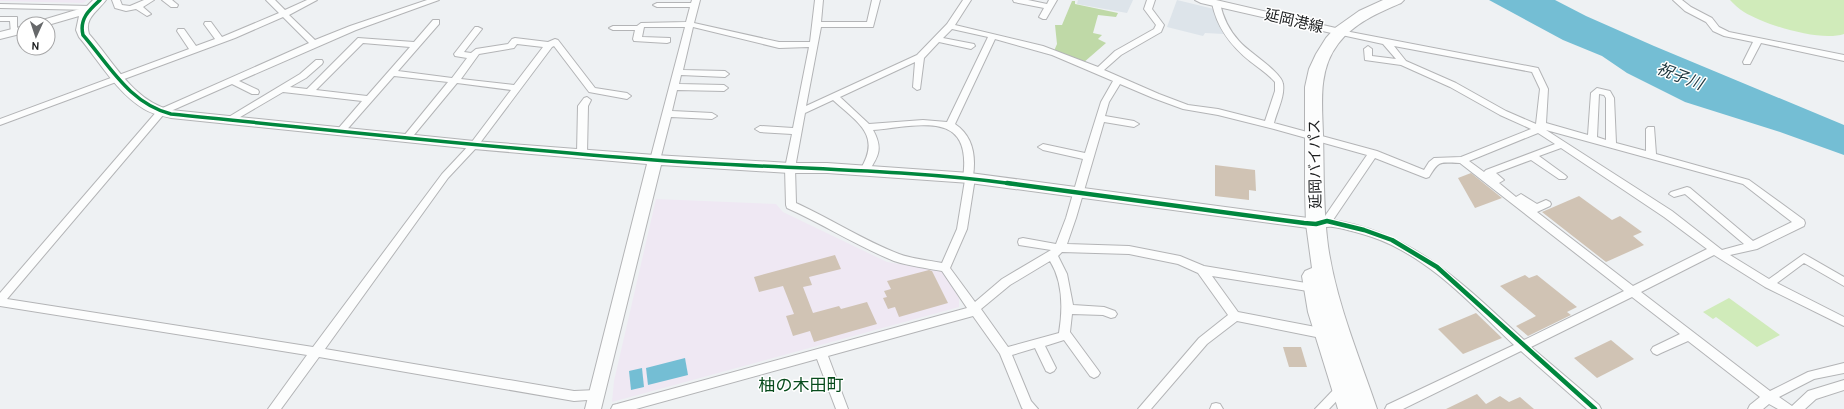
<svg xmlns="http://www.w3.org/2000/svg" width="1844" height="409" viewBox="0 0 1844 409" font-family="Cabin,'Noto Sans JP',sans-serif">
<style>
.built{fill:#dde4ea}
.education{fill:#efe8f3}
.green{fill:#d0ebba}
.forest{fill:#bfd9a7}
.water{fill:#74bed4}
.building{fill:#d0c3b4}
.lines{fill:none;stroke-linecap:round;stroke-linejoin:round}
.street-casing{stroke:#b3b4b6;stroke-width:2}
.secondary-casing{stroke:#b3b4b6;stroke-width:2}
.highway-casing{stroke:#b3b4b6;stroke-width:2}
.street{fill:#fcfdfd;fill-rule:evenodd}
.secondary{fill:#fcfdfd;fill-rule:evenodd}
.highway{fill:#fcfdfd;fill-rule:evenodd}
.cycleway-far1-casing{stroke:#fff;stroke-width:5.5}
.cycleway-casing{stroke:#fff;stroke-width:7}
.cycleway-far1{stroke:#00873e;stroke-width:3.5}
.cycleway{stroke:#00873e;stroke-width:4.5}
.labels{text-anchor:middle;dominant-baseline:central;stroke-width:3;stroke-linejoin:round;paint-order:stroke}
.street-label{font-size:15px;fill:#1d1f20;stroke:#fff}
.water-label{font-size:16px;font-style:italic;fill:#20383f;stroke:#fff}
.quarter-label{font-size:17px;fill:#074b1c;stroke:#fff}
</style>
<rect width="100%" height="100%" fill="#eef1f3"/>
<!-- built -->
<g class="built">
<polygon points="1078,0 1133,0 1127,13 1077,4"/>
<polygon points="1177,0 1214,9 1224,34 1205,33 1203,36 1167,27"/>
</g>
<!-- education -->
<g class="education">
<polygon points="0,0 87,0 83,3 0,1"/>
<polygon points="656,199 776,204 783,212 887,262 942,271 959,298 959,307 612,402 614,381"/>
</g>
<!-- green -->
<g class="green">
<path d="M1730,0H1844V34C1820,42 1765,25 1744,12C1739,9 1734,4 1730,0Z"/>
<polygon points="1729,298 1780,335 1757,347 1716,317 1713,319 1703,312"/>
</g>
<!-- forest -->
<polygon class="forest" points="1072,1 1075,1 1075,4 1118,13 1116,17 1098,15 1093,33 1102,35 1098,39 1106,43 1083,63 1054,51 1057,44 1055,25 1062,25"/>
<!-- water -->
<g class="water">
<polygon points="1489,0 1555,0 1586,16 1654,46 1844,125 1844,155 1780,132 1685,102 1627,73 1602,56 1563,40"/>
<polygon points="685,358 688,375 648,385 646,368"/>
<polygon points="642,368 644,387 631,390 629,371"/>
</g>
<!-- building -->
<g class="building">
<polygon points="1215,165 1255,170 1256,191 1249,190 1249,200 1215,196"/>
<polygon points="1471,173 1502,198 1475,208 1458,178"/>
<polygon points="1579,196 1612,220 1620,216 1642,232 1633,236 1644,245 1606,262 1542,212"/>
<polygon points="835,255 841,269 809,277 812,285 803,287 813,313 839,306 841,309 867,302 877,324 814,342 810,331 793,336 786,316 794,314 783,286 759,292 754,277"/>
<polygon points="929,270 932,271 948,303 899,317 895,307 888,309 883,298 887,297 884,291 891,289 887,281"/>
<polygon points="1525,275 1529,278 1537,275 1577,307 1567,312 1571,315 1528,336 1516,326 1536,316 1500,286"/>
<polygon points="1476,313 1502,338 1463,354 1438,329"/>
<polygon points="1611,340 1634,359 1597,378 1574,358"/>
<polygon points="1283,347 1301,347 1307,367 1289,367"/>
<polygon points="1477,394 1486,404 1500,396 1509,402 1520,397 1534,409 1446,409"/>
</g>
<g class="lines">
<defs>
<g id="street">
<polygon points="112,0 120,0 122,5 130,6 144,0 154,0 143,7 151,14 147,16 136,9 126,11 115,8"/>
<polygon points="162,0 172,0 178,5 177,7 171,7"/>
<path d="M266,0H275L285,10L307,0H317L289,15L315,40L350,26L427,0H439L356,30L239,81L258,90L259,92L258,94H252L232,84L164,114L7,299L313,347L442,174L471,143L511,90L457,83L409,141L406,142L401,139L403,137L448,82L394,76L343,134L340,135L335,132L337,130L362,101L283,92L230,123H224L222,121L300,74L316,60H322L323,62L322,64L306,78L290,87L307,89L358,38L414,42L433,20H439V24L398,71L452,78L467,58L455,56L454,54L475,27H478L482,29L464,52L471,53L476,49L508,44L512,39L515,38L548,42L555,39L558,40L595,88L627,93L631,96L627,99L589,92L554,46L552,47L477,147L448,178L325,349L574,391L597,390L601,391L603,395L601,399L574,401L319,357L281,409H268L307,355L0,306V293L158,110L309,43L283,17L235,38L0,125V119L189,49L177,31L178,29H184L196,46L215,39L204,24L205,22H211L222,37L279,13ZM363,43L410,47L367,96L316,90ZM517,44L543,47L514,85L461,79L479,54L514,48Z"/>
<path d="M692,0H700L694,23L779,42H810L815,0H823L821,22H867L872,0H880L873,27H821L806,106L917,55L947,24L963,0H971L955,25L1043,46L1098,67L1115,51L1154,29L1156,25L1144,9L1147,0H1155L1152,9L1164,25L1161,32L1121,55L1104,70L1159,94L1188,105L1218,109L1265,121L1275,91V82C1268,74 1259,68 1251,62C1231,46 1217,28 1212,3L1216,1L1220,3C1223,18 1229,30 1239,41C1248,52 1282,72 1283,84C1285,96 1277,111 1274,123L1377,151L1424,170L1429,162L1434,158L1461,157L1531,129L1500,115L1450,87L1401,65L1365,60L1364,49L1368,46L1372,49V56L1396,59L1383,44L1337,34V30H1340L1538,68L1548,89L1546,123L1588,135L1591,93L1597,88L1610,91L1614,98L1616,143L1646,151V129L1648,127H1654L1656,154L1749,180L1804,220L1805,223L1804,226L1757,249L1730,255L1769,279L1804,254L1844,277V286L1804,263L1777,283L1844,317V326L1765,287L1714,255L1641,292L1770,391L1808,372L1844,363V373L1814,379L1779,397L1792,406L1808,391L1844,380V390L1816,399L1805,409H1778L1769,404L1763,409H1748L1750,405L1760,397L1688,341L1661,353L1657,355L1653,353L1651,350L1653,347L1680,334L1632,297L1531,347L1599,405L1601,409H1587L1521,351L1403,409H1385L1387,405L1514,345C1472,305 1428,256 1372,237C1359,233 1346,229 1333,227C1326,226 1319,229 1312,227L1311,224L1312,221L1323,219L1367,155L1274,129L1218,115L1183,109L1153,98L1120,84L1109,102L1105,116L1134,121L1139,124L1134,127L1104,122L1076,218L1067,244L1129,246L1180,256L1204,266L1318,285L1319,288L1318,291L1314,292L1212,276L1238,312L1326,329L1330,331L1332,334L1330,337L1326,339L1237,321L1207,344L1151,409H1138L1199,338L1228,315L1198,273L1178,264L1129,254L1062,252L1058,256L1067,274L1073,305L1104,307L1115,311L1117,314L1115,317L1111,318L1103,315L1072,314L1070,332L1098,370L1100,373L1098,376L1094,378L1090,376L1064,340L1045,346L1056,368L1054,371L1050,373L1046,371L1035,348L1012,355L1031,401L1038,409H1023L1022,408L1000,354L973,316L828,356L848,409H836L817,359L636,409H611L613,405L617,404L967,308L942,271C926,268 909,266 894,261C857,246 823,224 787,208L786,205L785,168L792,134L760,132L755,129L760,126L793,128L809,47L779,48L693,27L683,70L725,71L729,74L725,77L681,75L679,84L724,85L728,88L724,91L677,90L672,111L712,113L717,116L712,119L671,117L660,160L658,162H652L650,160L685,27H644L642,37L670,38V42L667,43L634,41L633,39L635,30H613L609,28L613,26H637L641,23L686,22L690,7H657L653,5L657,3H691ZM952,29L988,37L947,122L923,120L869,124L840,97L915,62L913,87L917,90L920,89L924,58L939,42L971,49L975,46L974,44L943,38ZM995,39L1052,55L1113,81L1101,102L1085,153L1043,144L1038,147L1043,150L1083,159L1066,218L1056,244L1023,238L1019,239L1018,242L1019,245L1051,250L1002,279L975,302L950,268L967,229L975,178L973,176C976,156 973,136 955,124ZM1394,46L1532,72L1540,89L1536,124L1506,111L1456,83L1406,61ZM1599,94L1604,95L1606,98V140L1597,137ZM833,100C858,123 882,135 860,170L862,172H868C879,156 883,148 873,130C919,126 973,109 963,178L965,180L957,229L942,263C928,260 912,259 899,254C863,240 831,219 796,203L795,168L805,113ZM1546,130L1743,184L1792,222L1753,241L1690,188L1687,187L1671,192L1669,194L1674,197L1685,194L1744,244L1722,250L1672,211ZM1538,133L1555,144L1486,170L1484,172L1469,161ZM1561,148L1664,217L1707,249L1633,286L1537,212L1550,206L1551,204L1550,202L1546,200L1537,204L1521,194L1516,197L1499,183L1504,180L1496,173L1531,160L1559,179H1565L1567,177L1565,175L1539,156ZM1375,158L1426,178L1429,177C1440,159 1440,163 1460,163L1624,291L1524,340C1466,287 1415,233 1333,220ZM1050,261C1063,282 1063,309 1059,333L1008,347L981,309L1010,285Z"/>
<polygon points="1013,0 1028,0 1047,4 1049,0 1057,0 1046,19 1043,19 1039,17 1044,8 1014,2"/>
<polygon points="1673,0 1682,0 1691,7 1712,18 1719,27 1729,32 1844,55 1844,61 1761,43 1750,64 1744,64 1743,62 1753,42 1724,36 1713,31 1706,22 1685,11"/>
<polygon points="0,4 91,6 95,8 91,10 0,8"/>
<polygon points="0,17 17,17 17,34 11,34 10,21 0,21"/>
<polygon points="587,97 591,100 588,106 587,153 582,156 577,153 578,106 584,98"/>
<polygon points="1342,383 1346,385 1348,388 1346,391 1329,409 1315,409 1338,385"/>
<polygon points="1216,403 1220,404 1223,409 1210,409 1212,404"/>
</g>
<g id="secondary">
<path d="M93,0H106C97,12 84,18 89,34C113,61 133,101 171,110L474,141L655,155L790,163H827L970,173L1316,219L1321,220L1323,224L1321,228L1316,229L970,183L827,173H790L661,165L601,409H585L647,164L474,149L171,118C162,116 152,114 144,109C117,93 99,61 79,37L76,30L79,16L48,25V24H34L36,22L86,7Z"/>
<polygon points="1195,0 1216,0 1340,29 1346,32 1340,35 1201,3"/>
<polygon points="24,26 24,33 0,39 0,32"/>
</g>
<path id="highway" d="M1383,0H1404L1401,3C1378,13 1354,23 1338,44C1318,70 1322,103 1323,134C1324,172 1323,209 1328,246C1336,302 1359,356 1377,409H1338L1308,312L1302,276L1305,271L1312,268L1306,224L1305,190V87L1309,69L1316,54L1326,38L1335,28L1359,11Z"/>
</defs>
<!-- street casing -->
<use href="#street" class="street-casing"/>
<!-- secondary casing -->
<use href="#secondary" class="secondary-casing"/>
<!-- highway casing -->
<use href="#highway" class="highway-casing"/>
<!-- street -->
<use href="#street" class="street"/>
<!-- secondary -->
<use href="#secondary" class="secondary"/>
<!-- highway -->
<use href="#highway" class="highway"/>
<defs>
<path id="cycleway-far1" d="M100,0C89,10 79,19 83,35C110,66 129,103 171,114C332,130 492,148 654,160C774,169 895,168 1014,184"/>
<polyline id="cycleway" points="1007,183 1304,223 1316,224 1327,221 1364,230 1392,240 1437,267 1595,409"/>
</defs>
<!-- cycleway-far1 casing -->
<use href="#cycleway-far1" class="cycleway-far1-casing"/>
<!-- cycleway casing -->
<use href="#cycleway" class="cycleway-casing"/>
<!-- cycleway-far1 -->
<use href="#cycleway-far1" class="cycleway-far1"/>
<!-- cycleway -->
<use href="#cycleway" class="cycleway"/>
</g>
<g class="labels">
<!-- street labels -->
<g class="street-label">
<text transform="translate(1294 21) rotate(13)">延岡港線</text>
<text transform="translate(1315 164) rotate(-91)">延岡バイパス</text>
</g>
<!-- water labels -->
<g class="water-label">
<text transform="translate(1680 76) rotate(21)">祝子川</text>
</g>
<!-- quarter labels -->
<g class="quarter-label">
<text x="801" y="385">柚の木田町</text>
</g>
</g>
<!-- north arrow -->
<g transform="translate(36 36) rotate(183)"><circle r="19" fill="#ffffff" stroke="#a5a5a6"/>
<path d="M0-3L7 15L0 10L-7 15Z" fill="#66686a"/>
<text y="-6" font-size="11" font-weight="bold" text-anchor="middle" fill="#1d1f20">N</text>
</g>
</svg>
